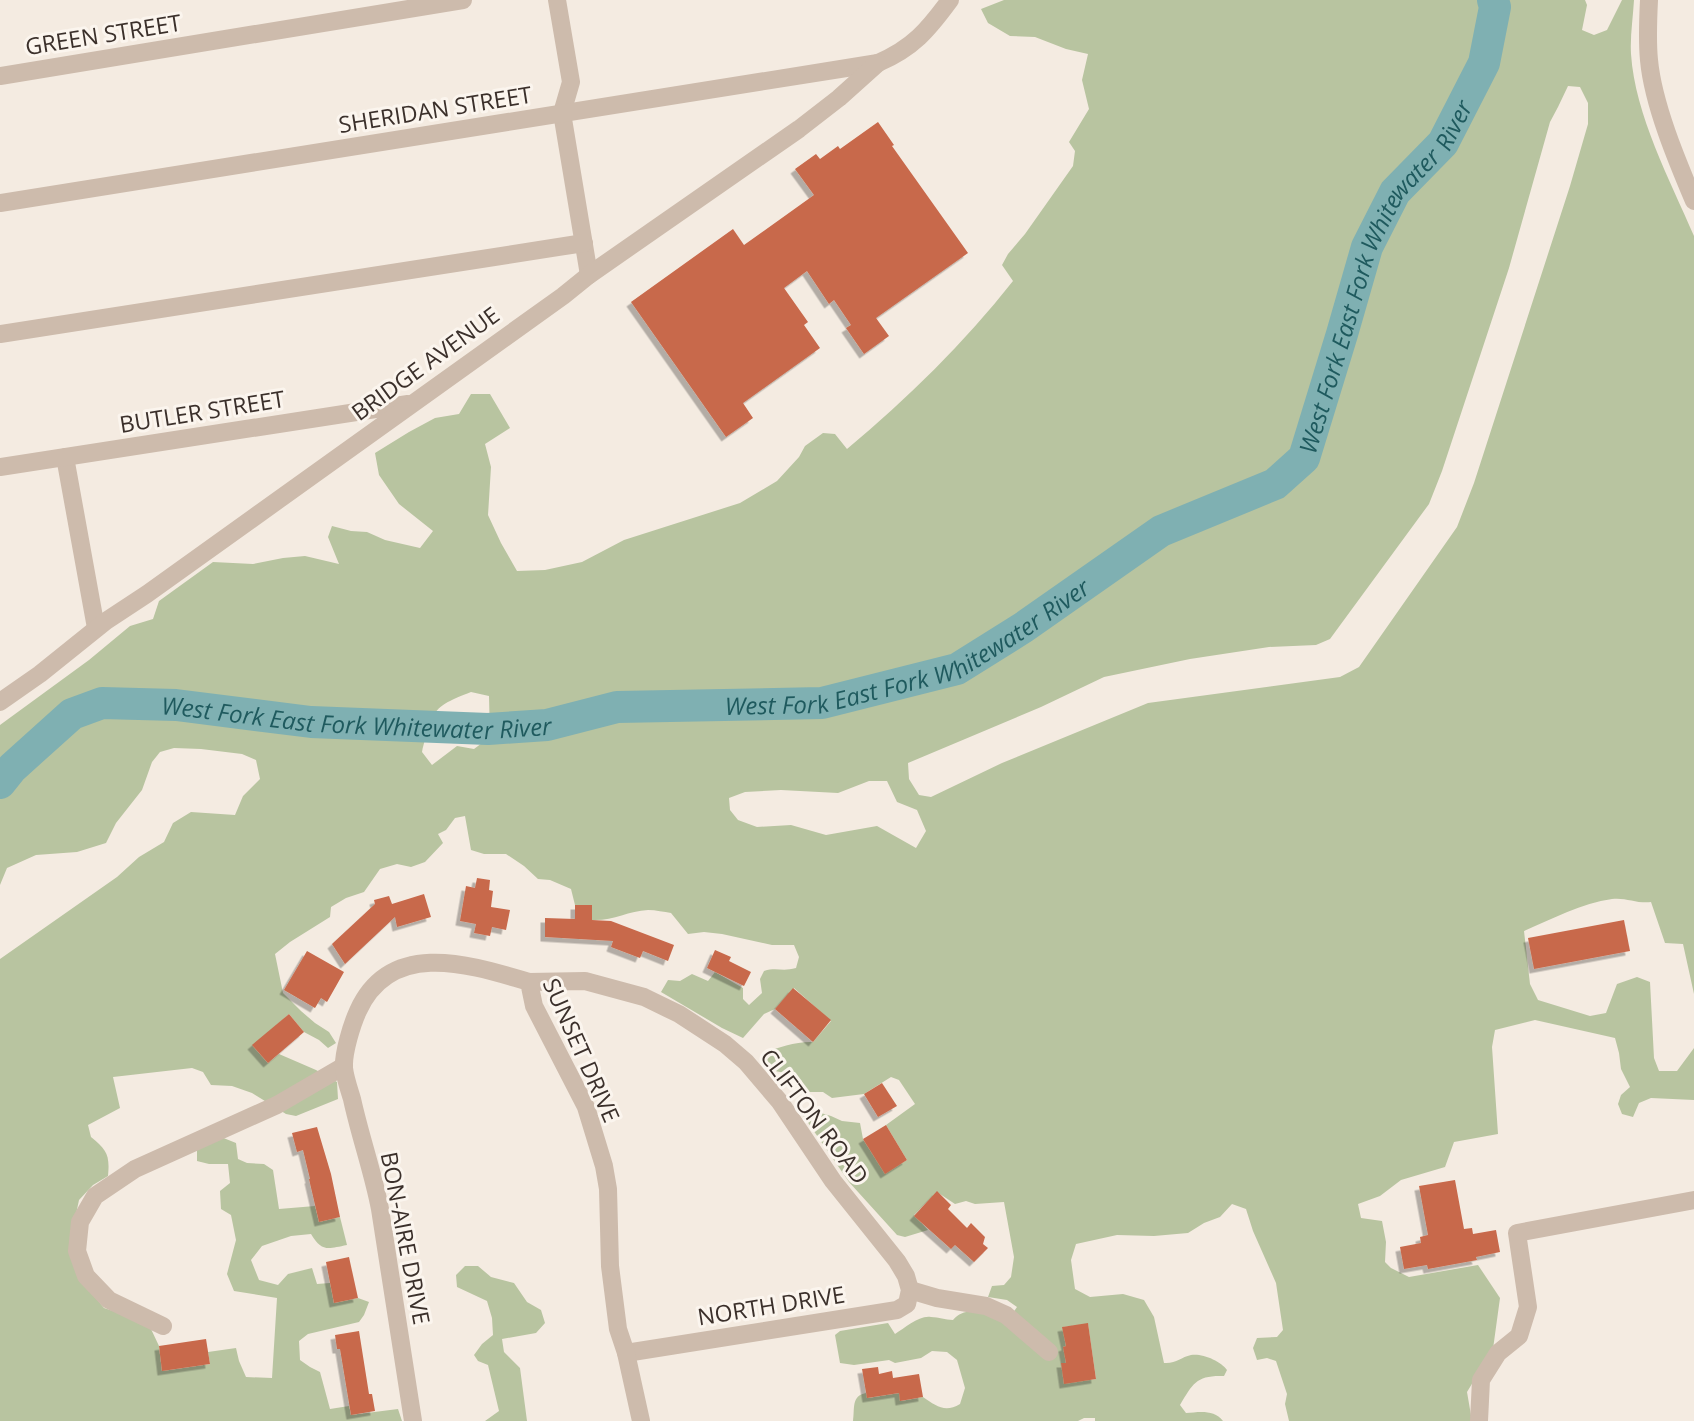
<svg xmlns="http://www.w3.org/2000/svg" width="1694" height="1421" viewBox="0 0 1694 1421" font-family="'Open Sans',sans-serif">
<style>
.green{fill:#b8c4a0;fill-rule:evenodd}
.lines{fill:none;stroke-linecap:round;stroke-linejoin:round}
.river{stroke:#7fb0b2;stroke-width:32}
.building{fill:#c8694b;filter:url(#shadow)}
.minor{stroke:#cdbbac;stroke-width:18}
.labels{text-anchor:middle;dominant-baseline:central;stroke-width:6;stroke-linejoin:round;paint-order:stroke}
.street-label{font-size:23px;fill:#3b302b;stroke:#fbf5ee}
.water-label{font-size:24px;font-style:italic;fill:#1f5a5e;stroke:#fbf5ee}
</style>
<defs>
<filter id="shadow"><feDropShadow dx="-4.5" dy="4.5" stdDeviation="0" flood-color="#0004"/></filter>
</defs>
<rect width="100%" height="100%" fill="#f4ebe1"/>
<!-- green -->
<g class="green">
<path d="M1004,0H1585L1587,5L1582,30L1594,35L1607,30L1622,0H1634C1633,18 1630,36 1631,54C1635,115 1670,180 1694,236V994L1683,944L1665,943L1651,902C1638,904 1625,897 1612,899C1582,903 1552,919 1524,931L1530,984L1538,1000L1590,1016L1606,1013L1617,984L1637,977L1650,982L1654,1058L1659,1071H1677L1694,1048V1100L1651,1098L1639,1103L1633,1117L1622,1114L1618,1104L1621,1095L1630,1087L1621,1069L1619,1053L1615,1038L1535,1020L1495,1030L1492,1047L1498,1134L1454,1142L1445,1167L1401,1180L1380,1196L1358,1204L1361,1218L1382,1221L1386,1242L1385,1262L1391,1268L1409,1277L1478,1265L1500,1298L1493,1349L1467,1392L1472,1421H1289L1285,1404L1287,1394L1276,1361L1267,1358L1257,1360L1253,1348L1257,1338L1277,1337L1283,1330L1276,1283L1253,1231L1246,1209L1232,1204L1220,1217L1204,1223L1188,1233L1154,1236L1117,1235L1076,1244L1071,1260L1075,1289L1090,1297L1123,1294L1144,1300L1154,1317L1164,1363C1176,1364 1181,1357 1191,1355C1202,1353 1221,1361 1227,1370L1224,1376C1197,1375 1193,1383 1180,1405L1186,1413C1199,1412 1214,1409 1223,1421H1095V1418H1084L1078,1421H853C855,1408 851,1396 866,1393L868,1398L899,1393L901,1401L923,1397C936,1406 945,1413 960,1404L965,1388L957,1360L947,1352L932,1351L921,1358L895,1363L889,1360L854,1365L840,1363L835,1335L840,1331L888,1323L895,1334C905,1328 919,1315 931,1317C939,1317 945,1320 953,1320C968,1303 988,1316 1006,1323L1017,1307L1007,1300L988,1297L992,1286L1004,1285L1011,1277L1014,1257L1004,1202L975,1204L966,1201L955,1204L937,1192L914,1215L928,1230L905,1237L897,1235L849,1182L800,1111L811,1110L831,1116L842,1121L860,1123L863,1139L885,1173L907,1160L886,1125L915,1104L899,1080L891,1077L864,1094L832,1098L823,1092H809L798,1088L795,1075L775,1071L765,1062V1053C777,1047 799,1041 813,1042L831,1021L794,988L775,1009L764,1014L743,1038L722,1028L661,992L668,980L680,981L692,974L708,981L715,972L743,988V999L749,1005L762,993L760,979L764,971C777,967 782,972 796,968L799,957L794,945H772L722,934L704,932L688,934L671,913C664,912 656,910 648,910C628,911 613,921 592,920V906L575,905L571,889L550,880L538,879L524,866L506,854H484L471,850L465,816L455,818L446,830L438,834L443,843L425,862L411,867L397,864L380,869L364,892L346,898L331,907L330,917L290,942L275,954L283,993L301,1011L315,1023L329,1032L336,1043L328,1048L319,1040L304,1032L289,1014L253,1046L268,1063L279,1054L316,1070L337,1082L338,1099L296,1116L286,1114L252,1093L232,1086L211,1085L203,1072L192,1068L113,1077L120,1108L88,1125L91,1137C107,1150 110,1155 108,1176L93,1185L79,1200L75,1219L95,1297L104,1308L132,1317L151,1329L159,1346L162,1371L210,1364L208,1352L236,1348L239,1361L246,1377L272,1378L277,1298L234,1291L227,1274L236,1240L231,1215L221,1209L220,1191L230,1183L228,1164H209L197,1161V1150L221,1137L236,1143L238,1159L247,1163L264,1164L273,1170L279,1209L315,1206L319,1222L340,1217L347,1245C327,1249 322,1252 311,1234L291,1236L262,1246L251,1260L259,1280L278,1285L288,1274L312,1268L317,1284L330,1283L334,1303L358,1298L369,1302L364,1315L359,1322L308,1334L299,1341L300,1360L310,1367L320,1372L330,1409L349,1406L351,1415L398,1409L402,1421H0V959L117,877L139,857L164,842L173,823L191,812L235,815L243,796L260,779L256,760L242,754L201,749L174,748L160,752L152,762L142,790L116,823L106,843L77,852L36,855L7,868L0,885V725L89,660L130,626L153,619L159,601L213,562L253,564L283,558L305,556L339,564L328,537L332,526L351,531L367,532L385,540L420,548L433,531L399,504L379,475L375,453L409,432L435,418L459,414L471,394H490L510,428L485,444L491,467L488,515L501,543L517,571L545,570L582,562L624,540L740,503L777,481L799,457L805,446L823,433L835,434L847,449C908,398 964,343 1013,281L1002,265L1008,254L1025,234L1073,166L1075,151L1069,142L1089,109L1082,80L1088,54L1066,49L1035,37L1010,36L988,23L981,9ZM1568,86L1580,87L1588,103V124L1570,186L1474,483L1457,527L1359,667L1340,677L1148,703L1002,763L931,797L919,795L909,779L908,763L1041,707L1104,677L1190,659L1269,647L1316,645L1330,639L1429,504L1442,471L1509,268L1550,122L1558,107ZM471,692L489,696L490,737L474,749L457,746L432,765L422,752C432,712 431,707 471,692ZM869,781H887L897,802L917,810L926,831L916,848L877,826L826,835L791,825L757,827L738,820L730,810L729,798L745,792L781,790L838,793ZM1088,1324L1096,1379L1064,1383L1062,1363H1066L1064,1347L1066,1346L1063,1327Z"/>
<polygon points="465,1266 478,1266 491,1277 514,1283 527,1302 541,1310 545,1323 536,1333 502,1339 504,1352 520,1368 527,1421 485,1421 499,1411 488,1365 478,1361 474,1355 482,1344 493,1335 492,1318 487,1301 457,1287 456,1275"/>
</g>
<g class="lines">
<!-- river -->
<path class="river" id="s1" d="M0,783L12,768L72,714L102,703L176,705L311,722L488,729L547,725L617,707L822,703L957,669L1024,627L1161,531L1275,484L1304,458L1342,334L1367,247L1395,192L1443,143L1484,63L1495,7L1493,0"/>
</g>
<!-- building -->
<g class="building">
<polygon points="878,122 894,145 892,146 968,253 876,318 889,336 864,354 846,328 851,325 834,300 829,304 807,271 784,288 808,322 804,325 820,348 743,403 753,418 726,437 631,302 733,229 744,245 814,195 795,169 816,154 820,159 838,146 840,149"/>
<polygon points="477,878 490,880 489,890 493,891 491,907 510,910 506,930 492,927 490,936 474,933 476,924 460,921 466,886 475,888"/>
<polygon points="424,894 431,917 397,927 395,917 345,964 332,944 375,904 374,900 389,896 392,904"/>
<polygon points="575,905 592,905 592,920 611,921 674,945 668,961 643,951 640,958 611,947 613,941 545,937 545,918 575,919"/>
<polygon points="1624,920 1630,951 1534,969 1528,938"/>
<polygon points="715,950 731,957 729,961 751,972 744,986 707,968"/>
<polygon points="307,951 344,972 327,1002 321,998 315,1008 284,990"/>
<polygon points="793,988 831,1020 813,1042 775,1009"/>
<polygon points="289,1014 304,1032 268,1063 252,1045"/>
<polygon points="882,1083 897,1106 878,1117 864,1094"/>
<polygon points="886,1125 907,1160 885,1174 863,1139"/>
<polygon points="317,1127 331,1174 340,1217 319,1222 309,1179 310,1179 303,1150 297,1152 292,1133"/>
<polygon points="1455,1180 1464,1229 1472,1228 1473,1234 1496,1230 1500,1252 1476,1257 1477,1260 1428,1269 1427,1265 1404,1269 1400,1247 1421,1243 1420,1237 1428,1235 1419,1186"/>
<polygon points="937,1191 951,1205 948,1209 967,1228 971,1223 985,1237 983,1244 988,1248 974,1262 955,1245 951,1249 914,1216"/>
<polygon points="349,1257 358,1298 334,1303 326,1262"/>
<polygon points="1088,1323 1096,1379 1064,1384 1061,1363 1066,1363 1063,1347 1066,1346 1062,1327"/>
<polygon points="359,1331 369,1394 372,1394 375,1411 351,1415 340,1349 337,1349 335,1335"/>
<polygon points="206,1339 210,1364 162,1371 159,1346"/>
<polygon points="878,1367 879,1374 892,1371 893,1378 919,1374 923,1397 900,1401 899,1393 867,1398 862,1369"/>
</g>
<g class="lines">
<!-- minor -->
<g class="minor">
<polyline points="557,0 571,82 562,113 589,275"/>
<path d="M1649,0C1648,20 1647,40 1649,60C1653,104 1677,161 1694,201"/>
<polyline points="0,76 463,0"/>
<path d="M0,203L878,63C913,48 928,30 950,0"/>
<polyline points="0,334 584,243"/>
<polyline points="65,457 96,628"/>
<polyline points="0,467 408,404"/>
<polyline points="0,702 40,674 106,621 147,594 563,296 589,275 799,129 839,98 878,63"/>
<polyline points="529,982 585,981 644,997 679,1014 725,1044 746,1062 780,1102 833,1181 897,1261 906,1276 910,1290 907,1304 897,1310 626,1353"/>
<polyline points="910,1290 937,1298 986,1306 1006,1315 1049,1352"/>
<polyline points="163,1326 109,1300 86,1276 77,1251 80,1222 95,1196 135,1169 277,1105 344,1066"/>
<path d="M413,1421L380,1209C373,1172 360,1136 352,1099C349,1089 345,1078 344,1068C343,1053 352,1024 358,1011C391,938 471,965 529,982L534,1006L586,1107L604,1166L608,1189L610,1266L618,1329L626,1353L641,1421"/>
<polyline points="1479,1421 1481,1380 1498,1353 1519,1336 1528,1307 1517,1233 1694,1200"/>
</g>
</g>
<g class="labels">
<!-- street labels -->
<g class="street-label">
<text transform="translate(103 34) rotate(-9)">GREEN STREET</text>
<text transform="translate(435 109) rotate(-9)">SHERIDAN STREET</text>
<text transform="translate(425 363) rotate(-36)">BRIDGE AVENUE</text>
<text transform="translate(202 411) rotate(-9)">BUTLER STREET</text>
<text transform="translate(582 1050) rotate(66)">SUNSET DRIVE</text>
<text transform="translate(815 1116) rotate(53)">CLIFTON ROAD</text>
<text transform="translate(406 1238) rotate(79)">BON-AIRE DRIVE</text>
<text transform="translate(771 1305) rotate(-9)">NORTH DRIVE</text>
</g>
<!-- water labels -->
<g class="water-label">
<text stroke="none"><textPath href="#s1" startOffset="1605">West Fork East Fork Whitewater River</textPath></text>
<text stroke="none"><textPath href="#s1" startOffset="954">West Fork East Fork Whitewater River</textPath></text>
<text stroke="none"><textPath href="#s1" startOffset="387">West Fork East Fork Whitewater River</textPath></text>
</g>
</g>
</svg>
